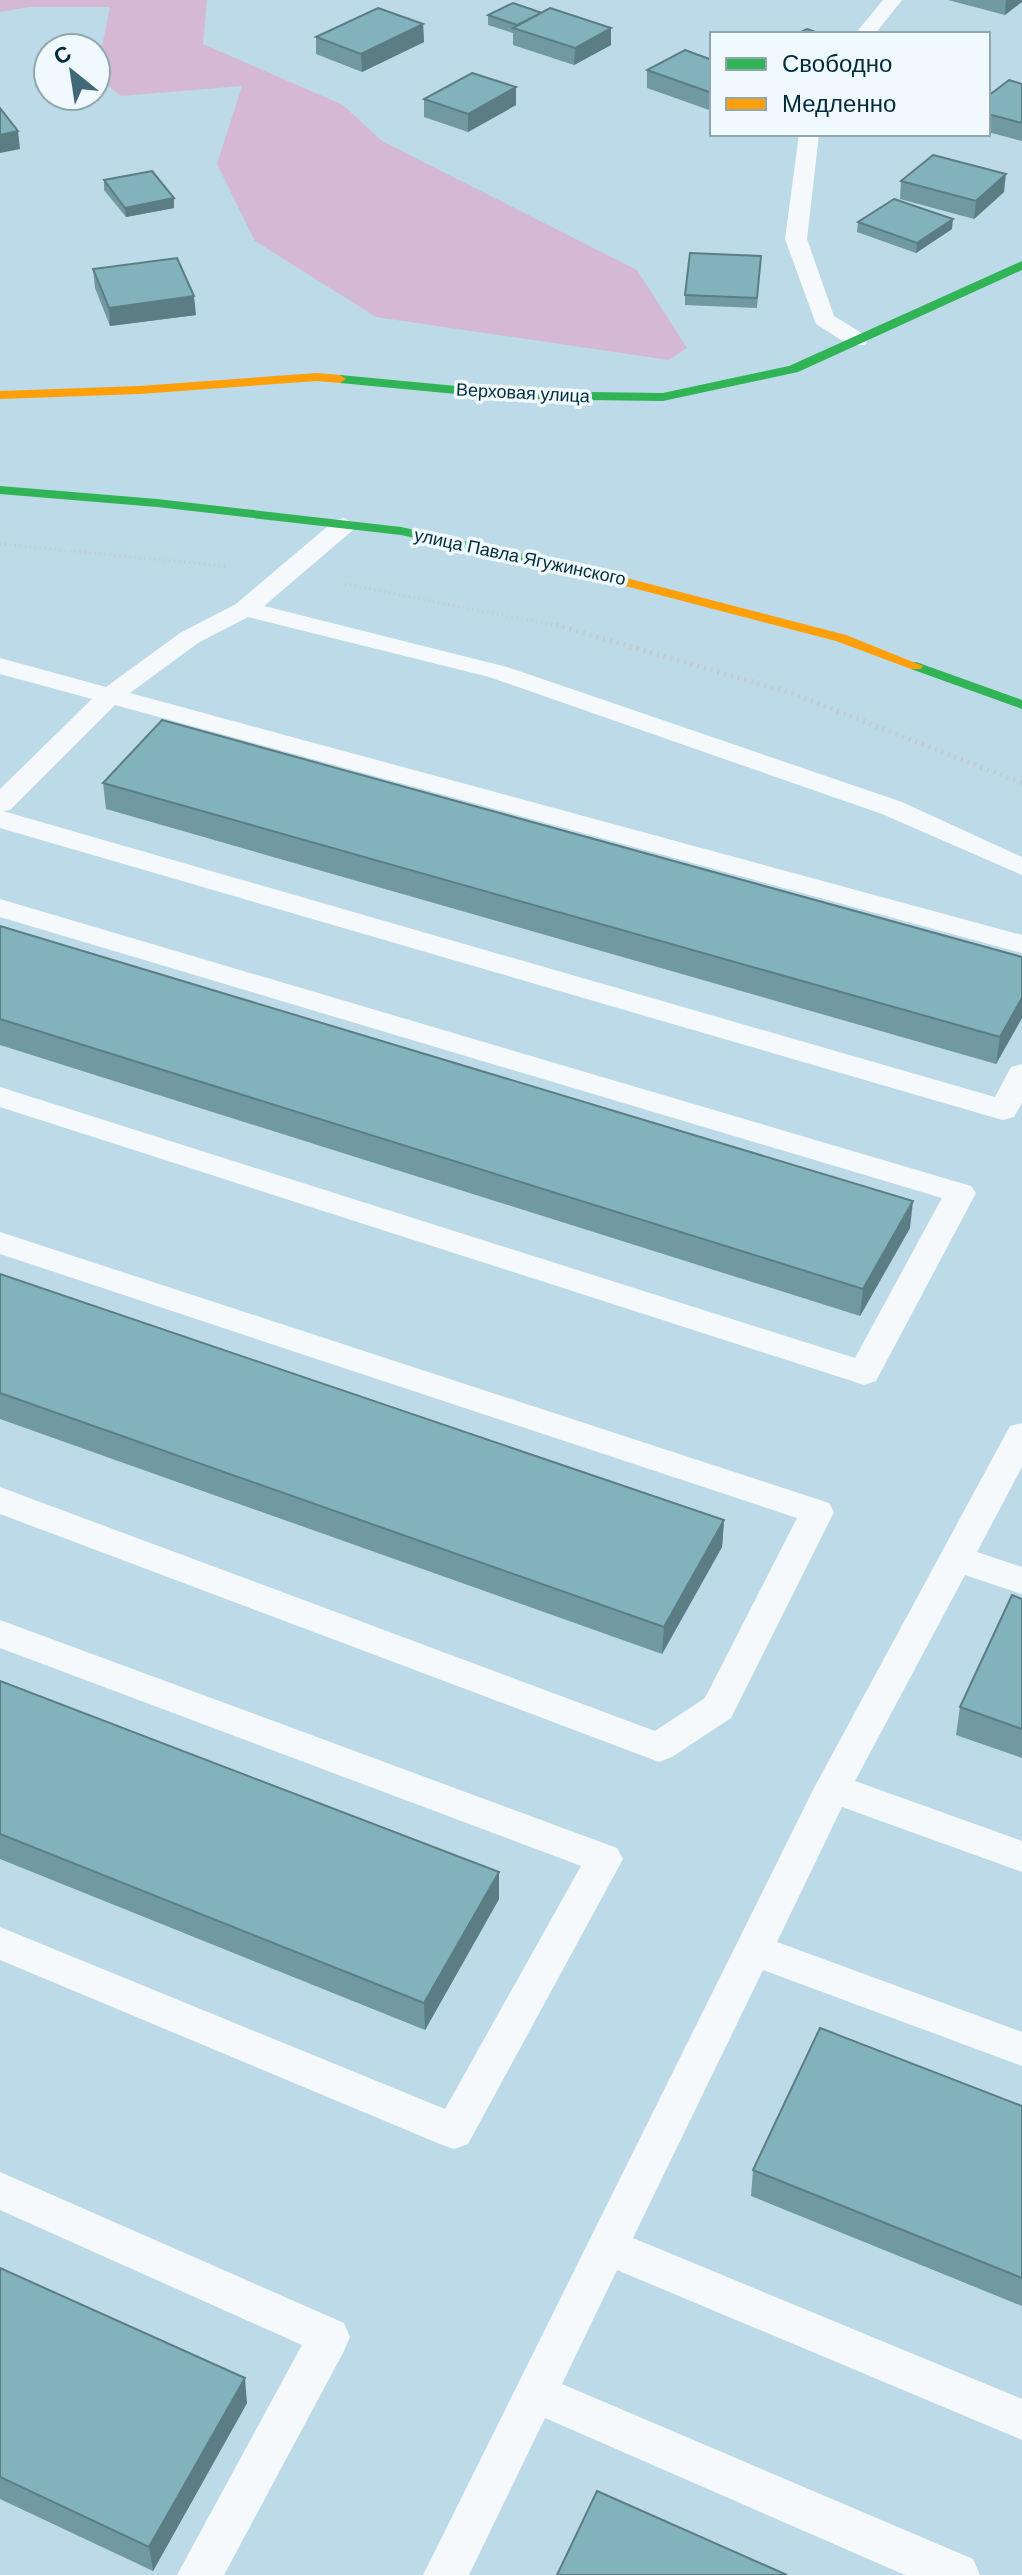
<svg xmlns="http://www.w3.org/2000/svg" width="1022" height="2575" viewBox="0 0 1022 2575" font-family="'DM Sans',sans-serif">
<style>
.green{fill:#d5b9d4}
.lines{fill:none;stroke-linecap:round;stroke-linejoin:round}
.path-far1{stroke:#c2ccd0;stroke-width:3;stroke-dasharray:1 4;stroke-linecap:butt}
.path{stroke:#c2ccd0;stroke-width:5;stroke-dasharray:2 5;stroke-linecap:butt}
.lane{fill:#f5f9fb;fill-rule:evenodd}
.fast{fill:#30b455;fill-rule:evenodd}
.slow{fill:#ff9f0a;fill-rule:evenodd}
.wall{fill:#7099a2}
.shaded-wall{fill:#5b7d84}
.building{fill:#82b2bc;stroke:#5b7d84;stroke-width:2}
.labels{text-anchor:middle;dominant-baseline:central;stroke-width:7;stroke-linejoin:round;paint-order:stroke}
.far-street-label{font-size:18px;fill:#002b3b;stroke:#f0f9fd}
</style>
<rect width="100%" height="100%" fill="#bcdae7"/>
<!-- green -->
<polygon class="green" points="0,0 207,0 203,44 343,105 382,141 637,270 687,348 669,360 376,317 255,241 217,164 242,86 121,96 96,76 110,7 29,7 0,12"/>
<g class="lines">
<!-- path-far1 -->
<g class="path-far1">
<polyline points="0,544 225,566"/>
<polyline points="345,584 563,627"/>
</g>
<!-- path -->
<polyline class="path" points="556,625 791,693 1022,783"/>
<!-- lane -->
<g class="lane">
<polygon points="883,0 902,0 875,34 855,34"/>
<polygon points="799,134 819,134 807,239 834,316 865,335 868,340 865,345 849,345 816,324 785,239"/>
<polygon points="344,518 356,525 353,530 264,606 507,667 902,802 1022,857 1022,875 882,814 489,677 248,617 198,643 130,693 1022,935 1022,953 115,705 10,810 3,811 995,1097 1011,1067 1022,1064 1022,1103 1014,1117 1003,1120 992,1117 0,828 0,789 92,699 0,674 0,658 106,687 180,633 236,604 335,520"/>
<polygon points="0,899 971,1186 976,1193 876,1381 864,1385 852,1381 0,1107 0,1087 855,1358 942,1198 0,917"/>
<polygon points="0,1232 829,1503 834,1512 731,1718 672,1757 659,1762 646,1757 0,1514 0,1487 655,1731 705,1698 797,1518 0,1254"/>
<polygon points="1022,1423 1022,1467 977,1552 1022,1567 1022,1594 965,1575 855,1781 1022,1841 1022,1872 842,1807 777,1942 1022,2032 1022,2066 763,1970 633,2238 1022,2399 1022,2440 617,2270 562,2384 973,2559 980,2575 905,2575 545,2418 469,2575 423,2575 814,1788 1010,1426"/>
<polygon points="0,1620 617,1848 623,1859 468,2144 454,2149 440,2144 0,1960 0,1927 445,2109 581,1866 0,1648"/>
<polygon points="0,2172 344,2323 350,2337 344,2351 224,2575 177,2575 302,2345 0,2210"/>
</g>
<!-- fast -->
<g class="fast">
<polygon points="1022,261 1022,270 798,372 663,401 509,399 340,383 334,379 340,375 509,391 663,393 789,366"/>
<polygon points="0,486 157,499 401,527 588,568 595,572 588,576 401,535 157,507 0,494"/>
<polygon points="916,662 1022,700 1022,709 911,669 911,663"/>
</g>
<!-- slow -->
<g class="slow">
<polygon points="317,373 340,375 346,379 340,383 317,381 139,394 0,399 0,391 139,386"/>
<polygon points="588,568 846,635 923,666 921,669 911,669 836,641 583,575 583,569"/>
</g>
</g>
<!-- wall -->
<g class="wall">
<polygon points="948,0 1022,0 1005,15"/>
<polygon points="488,15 611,45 574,65 513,45 513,33 488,25"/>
<polygon points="423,24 424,42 362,72 316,54 316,37"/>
<polygon points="712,60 712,111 647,88 647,70"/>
<polygon points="1022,84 1022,141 988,132 988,96"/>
<polygon points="424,99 516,105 468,132 424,117"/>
<polygon points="104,180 174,208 126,217 104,190"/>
<polygon points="901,181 1004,192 974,219 900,199"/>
<polygon points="858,222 952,229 916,253 857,232"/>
<polygon points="761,256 757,308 685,305 685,295"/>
<polygon points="93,269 196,315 110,326 95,288"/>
<polygon points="103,783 1022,957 1022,1018 996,1064 106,809"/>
<polygon points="0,926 910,1228 860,1316 0,1045"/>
<polygon points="0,1274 724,1520 722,1547 662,1654 0,1419"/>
<polygon points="1022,1599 1022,1758 956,1735 960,1707"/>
<polygon points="0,1681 499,1899 425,2030 0,1859"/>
<polygon points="1022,2106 1022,2306 751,2196 753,2170"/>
<polygon points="0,2268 247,2403 153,2571 0,2499"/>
</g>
<!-- shaded-wall -->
<g class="shaded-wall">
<polygon points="1006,0 1022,0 1022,2 1005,15"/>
<polygon points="423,24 424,42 362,72 361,54"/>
<polygon points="611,28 611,45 574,65 575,48"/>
<polygon points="516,87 516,105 468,132 468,114"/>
<polygon points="18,131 20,149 0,153 0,135"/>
<polygon points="1006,174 1004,192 974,219 976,201"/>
<polygon points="174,198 174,208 126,217 125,208"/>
<polygon points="953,219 952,229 916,253 917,243"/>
<polygon points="194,296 196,315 110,326 109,308"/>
<polygon points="1022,998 1022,1018 996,1064 1000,1037"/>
<polygon points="913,1201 910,1228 860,1316 863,1289"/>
<polygon points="724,1520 722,1547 662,1654 664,1627"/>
<polygon points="499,1872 499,1899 425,2030 424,2003"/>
<polygon points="245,2378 247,2403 153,2571 149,2547"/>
</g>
<!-- building -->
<g class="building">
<polygon points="513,3 542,13 517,25 488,15"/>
<polygon points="378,8 423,24 361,54 316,37"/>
<polygon points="550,8 611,28 575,48 513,28"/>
<polygon points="807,29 821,34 797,34"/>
<polygon points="685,50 712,60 712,93 647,70"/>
<polygon points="472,73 516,87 468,114 424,99"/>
<polygon points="1009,80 1022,84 1022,123 988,114 988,96"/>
<polygon points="0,108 18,131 0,135"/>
<polygon points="933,155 1006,174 976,201 901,181"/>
<polygon points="152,171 174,198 125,208 104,180"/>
<polygon points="894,199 953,219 917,243 858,222"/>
<polygon points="690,253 761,256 757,298 685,295"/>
<polygon points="177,258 194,296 109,308 93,269"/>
<polygon points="162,720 1022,957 1022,998 1000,1037 103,783"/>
<polygon points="0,926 913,1201 863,1289 0,1019"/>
<polygon points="0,1274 724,1520 664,1627 0,1393"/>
<polygon points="1012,1595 1022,1599 1022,1729 960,1707"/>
<polygon points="0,1681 499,1872 424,2003 0,1834"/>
<polygon points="820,2028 1022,2106 1022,2278 753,2170"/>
<polygon points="0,2268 245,2378 149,2547 0,2477"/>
<polygon points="597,2491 787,2575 557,2575"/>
</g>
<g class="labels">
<!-- far-street labels -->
<g class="far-street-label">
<text transform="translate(523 393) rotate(3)">Верховая улица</text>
<text transform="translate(520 557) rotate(12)">улица Павла Ягужинского</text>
</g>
</g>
<!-- legend -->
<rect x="710" y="32" width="280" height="104" fill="#f0f9fd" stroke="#90a7af" stroke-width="2"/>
<rect x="726" y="58" width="40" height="12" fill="#30b455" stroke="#90a7af" stroke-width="2"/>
<text x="782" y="72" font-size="24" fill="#002b3b">Свободно</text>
<rect x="726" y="98" width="40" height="12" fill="#ff9f0a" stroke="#90a7af" stroke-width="2"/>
<text x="782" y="112" font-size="24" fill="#002b3b">Медленно</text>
<!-- north arrow -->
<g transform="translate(72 72) rotate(330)"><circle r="38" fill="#f0f9fd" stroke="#90a7af" stroke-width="2"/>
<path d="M0-6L14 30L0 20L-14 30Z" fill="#426877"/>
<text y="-12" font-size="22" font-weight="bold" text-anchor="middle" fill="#002b3b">С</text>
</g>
</svg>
